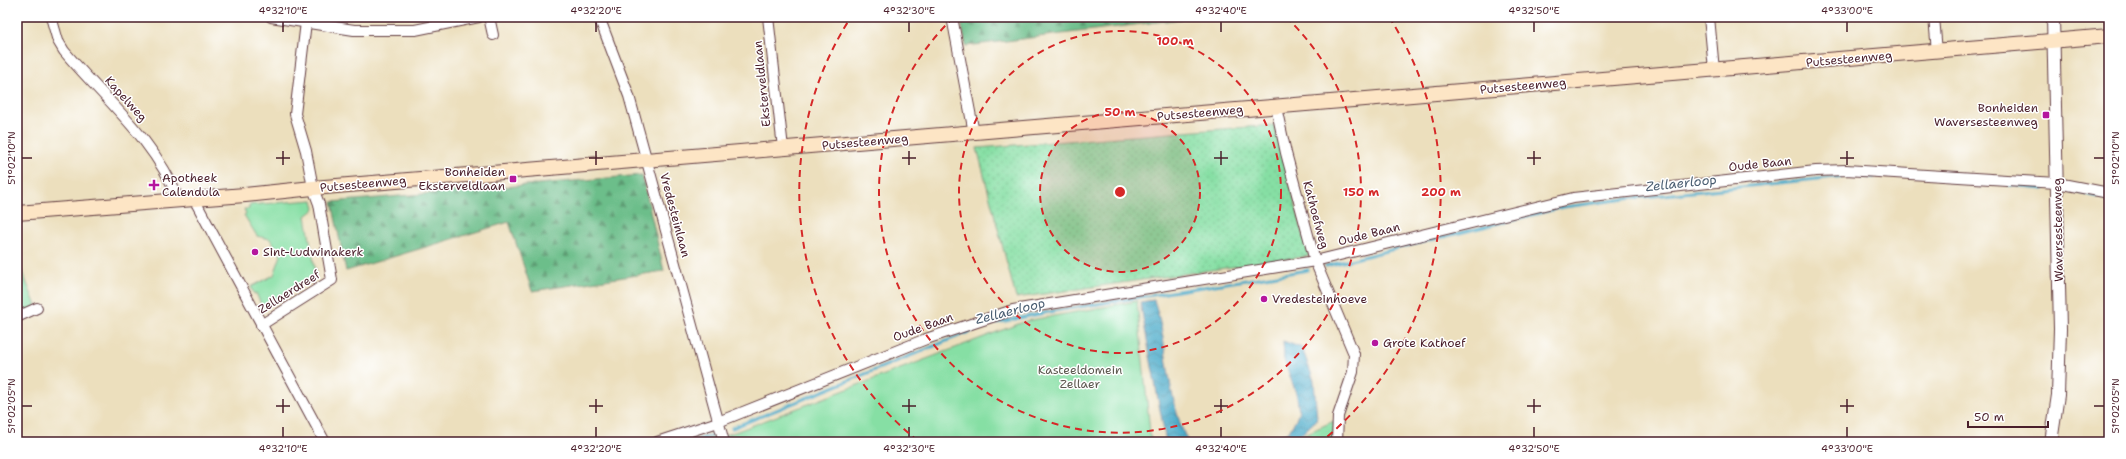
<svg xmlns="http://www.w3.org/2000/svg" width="2126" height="459" viewBox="0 0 2126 459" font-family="'Shantell Sans',sans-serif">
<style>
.grass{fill:url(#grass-dots);stroke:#687f68}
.forest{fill:url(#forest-firs);stroke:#5b6e5a}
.park{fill:#86dfa4;stroke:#687f68}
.water{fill:url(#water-waves);stroke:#4a647a}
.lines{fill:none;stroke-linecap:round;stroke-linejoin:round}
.stream{stroke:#49aac9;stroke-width:3}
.minor-casing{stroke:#623c41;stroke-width:12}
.tertiary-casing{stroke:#623c41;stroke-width:14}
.secondary-casing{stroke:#623c41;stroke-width:16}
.minor{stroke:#fff;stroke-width:10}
.tertiary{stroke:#fff;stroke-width:12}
.secondary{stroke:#fde5c5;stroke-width:14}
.ticks{fill:none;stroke:#4a1f2b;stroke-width:1.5}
.ring{fill:none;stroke:#d62828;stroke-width:2;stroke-dasharray:7 5}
.poi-dot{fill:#b5179e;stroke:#fff;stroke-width:1.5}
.labels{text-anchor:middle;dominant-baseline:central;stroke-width:3;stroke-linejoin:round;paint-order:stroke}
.street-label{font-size:12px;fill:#4a1f2b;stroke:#fff}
.poi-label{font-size:12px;fill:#4a1f2b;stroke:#fff;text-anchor:start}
.park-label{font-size:12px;fill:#5c594f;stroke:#fff}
.water-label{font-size:13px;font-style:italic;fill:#4a5e72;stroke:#fff}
.centre{fill:#d62828;stroke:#fff;stroke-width:2}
.ring-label{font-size:12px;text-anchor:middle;font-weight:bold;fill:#d62828;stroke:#fff;stroke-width:3;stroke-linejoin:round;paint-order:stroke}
.neatline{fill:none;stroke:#4a1f2b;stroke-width:1.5}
.ticks-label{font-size:10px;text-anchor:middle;fill:#4a1f2b}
</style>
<defs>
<pattern id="grass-dots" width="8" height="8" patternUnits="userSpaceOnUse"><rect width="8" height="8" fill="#86dfa4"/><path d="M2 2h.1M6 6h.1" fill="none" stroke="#75bf8d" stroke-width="1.8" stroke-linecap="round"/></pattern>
<pattern id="forest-firs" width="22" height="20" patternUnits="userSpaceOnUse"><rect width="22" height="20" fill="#6cbe8a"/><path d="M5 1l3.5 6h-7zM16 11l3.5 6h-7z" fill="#5b9a71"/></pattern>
<pattern id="water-waves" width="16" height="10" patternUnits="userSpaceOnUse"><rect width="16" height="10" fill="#49aac9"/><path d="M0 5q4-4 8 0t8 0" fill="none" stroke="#3f8aa3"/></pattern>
</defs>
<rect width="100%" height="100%" fill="#fff"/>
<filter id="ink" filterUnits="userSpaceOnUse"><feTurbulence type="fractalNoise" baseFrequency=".025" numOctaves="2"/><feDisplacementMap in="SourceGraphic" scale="8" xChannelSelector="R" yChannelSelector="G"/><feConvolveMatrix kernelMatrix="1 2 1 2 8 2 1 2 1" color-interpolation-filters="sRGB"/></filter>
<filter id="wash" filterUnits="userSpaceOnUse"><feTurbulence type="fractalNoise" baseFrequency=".012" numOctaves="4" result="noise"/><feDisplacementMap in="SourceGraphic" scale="16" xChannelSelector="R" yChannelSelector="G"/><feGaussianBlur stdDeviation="0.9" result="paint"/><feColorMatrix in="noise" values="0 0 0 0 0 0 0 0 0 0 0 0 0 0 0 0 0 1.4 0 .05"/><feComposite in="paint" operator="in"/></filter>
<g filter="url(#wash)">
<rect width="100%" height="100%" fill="#ecdfbd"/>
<!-- grass -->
<polygon class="grass" points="1274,125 1309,256 1016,298 977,148"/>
<!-- forest -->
<g class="forest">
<polygon points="960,17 1197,17 966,46"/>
<polygon points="642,175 664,271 532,291 509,222 346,271 332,202"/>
</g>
<!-- park -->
<g class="park">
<polygon points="313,200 315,209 306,216 316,275 262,307 256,293 254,294 251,287 274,275 281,255 270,239 257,236 244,215 246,214 244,209 249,209 249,205"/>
<polygon points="17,259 37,308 17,317"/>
<polygon points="1137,301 1151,442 702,442 735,432 1026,321"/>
<polygon points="1334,421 1333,442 1287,442"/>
</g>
<!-- water -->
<g class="water">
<path d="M1154,300C1169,346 1166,398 1188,442H1166L1140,302Z"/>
<path d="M1283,341L1302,348L1314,381L1317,419C1296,441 1292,442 1261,442L1289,432L1299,413L1297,396L1284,360Z"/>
</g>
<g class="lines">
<!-- stream -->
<g class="stream">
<polyline points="2009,185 2045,188"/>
<polyline points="2072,191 2109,199"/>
<polyline points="1326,266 1564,207 1625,199 1846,176 1874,177"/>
<polyline points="732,428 986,325 1054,311 1308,270"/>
<polyline points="690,442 714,435"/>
</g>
</g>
</g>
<g filter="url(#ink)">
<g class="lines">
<defs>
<g id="minor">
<path d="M51,17L58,41L64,51C106,101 154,138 179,200"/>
<polyline points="271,17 354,30 415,30 479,17"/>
<polyline points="489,17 493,35"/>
<polyline points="599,17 629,96 724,442"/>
<polyline points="768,17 783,148"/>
<polyline points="952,17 974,133"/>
<polyline points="1709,17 1714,70"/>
<polyline points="1934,17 1937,52"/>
<polyline points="1276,107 1286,153 1315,261 1354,354 1353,372 1338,416 1337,442"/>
<polyline points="194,199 325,442"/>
<polyline points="17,317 37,308"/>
<polyline points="261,325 332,280 319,204 313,188 306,151 295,114 306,22"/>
<polyline points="657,442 718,422 926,339 1013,310 1315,261 1573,198 1816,171 1846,170 2057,183 2109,193"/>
</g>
<polyline id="tertiary" points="2051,442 2058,395 2060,329 2053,17"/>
<polyline id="secondary" points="17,213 245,195 313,188 2109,36"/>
</defs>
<!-- minor casing -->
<use href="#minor" class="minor-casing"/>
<!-- tertiary casing -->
<use href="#tertiary" class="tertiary-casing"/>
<!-- secondary casing -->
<use href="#secondary" class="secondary-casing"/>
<!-- minor -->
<use href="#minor" class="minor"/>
<!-- tertiary -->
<use href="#tertiary" class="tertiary"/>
<!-- secondary -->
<use href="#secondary" class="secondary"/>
</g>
</g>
<!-- ticks -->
<path class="ticks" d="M283,22V32M596,22V32M909,22V32M1221,22V32M1534,22V32M1847,22V32M283,151V165M596,151V165M909,151V165M1221,151V165M1534,151V165M1847,151V165M22,158H32M276,158H290M589,158H603M902,158H916M1214,158H1228M1527,158H1541M1840,158H1854M2094,158H2104M283,399V413M596,399V413M909,399V413M1221,399V413M1534,399V413M1847,399V413M22,406H32M276,406H290M589,406H603M902,406H916M1214,406H1228M1527,406H1541M1840,406H1854M2094,406H2104M283,427V437M596,427V437M909,427V437M1221,427V437M1534,427V437M1847,427V437"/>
<!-- distance rings -->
<circle cx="1120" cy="192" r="80" fill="#d62828" fill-opacity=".12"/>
<g class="ring">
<circle cx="1120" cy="192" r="80"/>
<circle cx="1120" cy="192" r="161"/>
<path d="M1286 17A241 241 0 1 1 954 17"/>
<path d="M918 441A321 321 0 0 1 851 17M1389 17A321 321 0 0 1 1322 441"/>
</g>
<!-- markers -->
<g class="poi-dot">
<rect x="2042" y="111" width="8" height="8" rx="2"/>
<rect x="509" y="175" width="8" height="8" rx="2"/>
<path d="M152 179h4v4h4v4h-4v4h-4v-4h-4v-4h4z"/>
<circle cx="255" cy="252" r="4"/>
<circle cx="1264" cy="299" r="4"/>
<circle cx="1375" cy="343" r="4"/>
</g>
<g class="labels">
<!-- street labels -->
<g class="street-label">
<text transform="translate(1849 59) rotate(-5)">Putsesteenweg</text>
<text transform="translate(762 84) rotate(-96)">Eksterveldlaan</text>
<text transform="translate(1523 86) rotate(-5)">Putsesteenweg</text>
<text transform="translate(126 99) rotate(48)">Kapelweg</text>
<text transform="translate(1200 113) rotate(-5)">Putsesteenweg</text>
<text transform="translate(865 142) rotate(-5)">Putsesteenweg</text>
<text transform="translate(1760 164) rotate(-6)">Oude Baan</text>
<text transform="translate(363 184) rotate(-5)">Putsesteenweg</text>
<text transform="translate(675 215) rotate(75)">Vredesteinlaan</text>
<text transform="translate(1316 215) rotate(75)">Kathoefweg</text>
<text transform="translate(2058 230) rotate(-91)">Waversesteenweg</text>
<text transform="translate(1369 234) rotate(-14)">Oude Baan</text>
<text transform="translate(289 292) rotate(-32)">Zellaerdreef</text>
<text transform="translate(923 327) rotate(-20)">Oude Baan</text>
</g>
<!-- poi labels -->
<g class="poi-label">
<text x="2038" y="108" text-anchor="end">Bonheiden<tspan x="2038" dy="14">Waversesteenweg</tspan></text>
<text x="505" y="172" text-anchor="end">Bonheiden<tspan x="505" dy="14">Eksterveldlaan</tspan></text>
<text x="162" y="178">Apotheek<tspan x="162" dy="14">Calendula</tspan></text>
<text x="263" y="252">Sint-Ludwinakerk</text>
<text x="1272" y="299">Vredesteinhoeve</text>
<text x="1383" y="343">Grote Kathoef</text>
</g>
<!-- park labels -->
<g class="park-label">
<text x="1080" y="370">Kasteeldomein<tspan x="1080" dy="14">Zellaer</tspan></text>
</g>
<!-- water labels -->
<g class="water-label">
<text transform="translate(1681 183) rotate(-6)">Zellaerloop</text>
<text transform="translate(1010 311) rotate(-14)">Zellaerloop</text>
</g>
</g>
<circle cx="1120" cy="192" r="6" class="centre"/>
<g class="ring-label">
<text x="1175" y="45">100 m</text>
<text x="1120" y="116">50 m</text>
<text x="1361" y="196">150 m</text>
<text x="1441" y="196">200 m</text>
</g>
<!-- margin -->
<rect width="2126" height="459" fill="none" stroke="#fff" stroke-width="44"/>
<!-- scale -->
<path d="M1968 421v6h80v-6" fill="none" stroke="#4a1f2b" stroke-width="2"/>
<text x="1974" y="421" font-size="12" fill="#4a1f2b" stroke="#ffffff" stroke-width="3" paint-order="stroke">50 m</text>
<rect x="22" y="22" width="2082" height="415" class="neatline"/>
<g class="ticks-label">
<text x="283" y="14">4°32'10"E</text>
<text x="596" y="14">4°32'20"E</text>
<text x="909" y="14">4°32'30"E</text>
<text x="1221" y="14">4°32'40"E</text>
<text x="1534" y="14">4°32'50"E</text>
<text x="1847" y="14">4°33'00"E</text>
<text transform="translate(11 158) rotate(-90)" y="4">51°02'10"N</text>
<text transform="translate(2115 158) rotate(-90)" y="4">51°02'10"N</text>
<text transform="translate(11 406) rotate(-90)" y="4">51°02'05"N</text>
<text transform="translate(2115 406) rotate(-90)" y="4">51°02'05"N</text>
<text x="283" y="452">4°32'10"E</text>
<text x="596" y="452">4°32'20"E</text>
<text x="909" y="452">4°32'30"E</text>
<text x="1221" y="452">4°32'40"E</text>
<text x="1534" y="452">4°32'50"E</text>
<text x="1847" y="452">4°33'00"E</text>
</g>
</svg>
